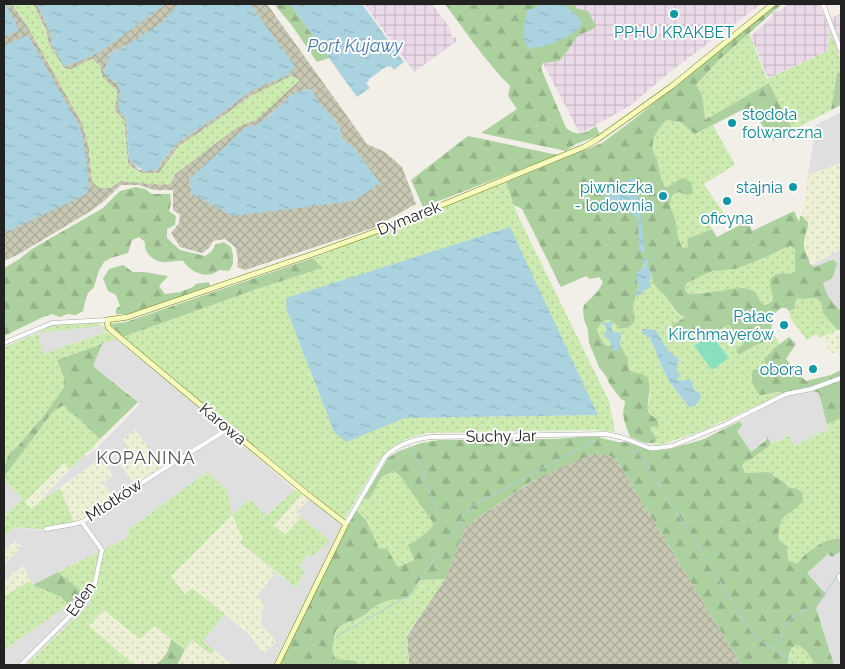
<svg xmlns="http://www.w3.org/2000/svg" width="845" height="669" viewBox="0 0 845 669" font-family="Raleway,sans-serif">
<style>
.residential{fill:#e0dfdf}
.industrial{fill:url(#industrial-grid)}
.construction{fill:url(#construction-cross-hatch);fill-rule:evenodd}
.farmland{fill:url(#farmland-dots)}
.grass{fill:url(#grass-dots);fill-rule:evenodd}
.forest{fill:url(#forest-firs);fill-rule:evenodd}
.pitch{fill:#88e0be}
.water{fill:url(#water-ripples)}
.lines{fill:none;stroke-linecap:round;stroke-linejoin:round}
.stream{stroke:#aad3df;stroke-width:1}
.street-casing{stroke:#a9a9a9;stroke-width:5}
.secondary-casing{stroke:#707d05;stroke-width:6}
.street{stroke:#fff;stroke-width:4}
.secondary{stroke:#f7fabf;stroke-width:5}
.culture-dot{fill:#0f9aa8;stroke:#fff;stroke-width:2}
.labels{text-anchor:middle;dominant-baseline:central;stroke-width:4;stroke-linejoin:round;paint-order:stroke}
.culture-label{font-size:16px;fill:#0d838f;stroke:#fff;text-anchor:end}
.street-label{font-size:16px;fill:#222;stroke:#fff}
.water-label{font-size:18px;font-style:italic;fill:#4a7aab;stroke:#fff}
.neighbourhood-label{font-size:18px;letter-spacing:1px;fill:#555;stroke:#fff}
</style>
<defs>
<pattern id="industrial-grid" width="8" height="8" patternUnits="userSpaceOnUse" patternTransform="scale(1.25)"><rect width="8" height="8" fill="#ebdbe8"/><path d="M0 4h8M4 0v8" fill="none" stroke="#c9bcc7"/></pattern>
<pattern id="construction-cross-hatch" width="8" height="8" patternUnits="userSpaceOnUse" patternTransform="scale(1.25)"><rect width="8" height="8" fill="#c7c7b4"/><path d="M0 0l8 8M0 8l8-8" fill="none" stroke="#abab9a"/></pattern>
<pattern id="farmland-dots" width="8" height="8" patternUnits="userSpaceOnUse" patternTransform="scale(1.25)"><rect width="8" height="8" fill="#eef0d5"/><path d="M2 2h.1M6 6h.1" fill="none" stroke="#ccceb7" stroke-width="1.8" stroke-linecap="round"/></pattern>
<pattern id="grass-dots" width="8" height="8" patternUnits="userSpaceOnUse" patternTransform="scale(1.25)"><rect width="8" height="8" fill="#cdebb0"/><path d="M2 2h.1M6 6h.1" fill="none" stroke="#b0c997" stroke-width="1.8" stroke-linecap="round"/></pattern>
<pattern id="forest-firs" width="22" height="20" patternUnits="userSpaceOnUse" patternTransform="scale(1.25)"><rect width="22" height="20" fill="#add19e"/><path d="M5 1l3.5 6h-7zM16 11l3.5 6h-7z" fill="#95b388"/></pattern>
<pattern id="water-ripples" width="26" height="14" patternUnits="userSpaceOnUse" patternTransform="scale(1.25)"><rect width="26" height="14" fill="#aad3df"/><path d="M2 4q2-2 4 0t4 0M15 11q2-2 4 0t4 0" fill="none" stroke="#92b5bf"/></pattern>
</defs>
<rect width="100%" height="100%" fill="#f2efe9"/>
<!-- residential -->
<g class="residential">
<polygon points="841,112 841,163 808,175 816,125"/>
<polygon points="841,249 841,318 805,269"/>
<polygon points="101,325 107,331 43,355 37,333"/>
<polygon points="116,339 160,374 224,428 163,467 135,430 128,447 115,457 135,485 114,500 103,482 113,476 100,459 39,502 80,459 86,456 95,450 140,404 131,395 93,366 102,344"/>
<polygon points="841,381 841,419 840,418 829,429 795,446 788,436 771,444 767,437 751,452 736,431 742,426 740,421 771,404 793,394"/>
<polygon points="227,431 295,490 266,516 232,515 128,530 129,537 33,585 23,566 4,581 4,570 5,569 4,565 21,546 14,541 4,552 4,537 15,527 48,531 75,526 86,521 160,473"/>
<polygon points="4,479 22,499 4,517"/>
<polygon points="310,499 342,524 322,566 273,665 229,665 230,663 203,641 225,614 249,634 263,654 276,642 261,624 263,603 257,596 275,572 296,588 300,566 307,554 296,512"/>
<polygon points="839,552 841,555 841,572 837,575 841,584 841,665 834,665 816,608 823,590 807,573 828,554"/>
<polygon points="82,592 92,602 25,665 4,665 4,650 68,605"/>
</g>
<!-- industrial -->
<g class="industrial">
<polygon points="364,4 432,4 450,28 452,37 455,37 457,41 414,72"/>
<polygon points="530,4 761,4 671,71 631,105 580,134 543,63"/>
<polygon points="788,4 819,4 826,20 841,14 841,53 838,53 830,33 828,51 768,78 751,36 773,16 772,13 777,11 778,12"/>
</g>
<!-- construction -->
<g class="construction">
<path d="M4,4H12L28,27L83,125L89,148L92,182L111,188L120,181L170,184L175,174L237,127L257,119L263,91L251,96L215,122L179,146L159,173L144,174L134,169L128,164L124,121L115,111L117,91L102,77L100,66L92,59L72,69H65L49,45L46,30L33,4H37L51,34L52,45L65,66L72,64L99,52L48,4H267L367,144L385,152L402,167L416,204L373,228L245,270L237,267L238,261L236,248L225,239L213,241L209,248L202,253L180,247L171,233L179,223L180,215L173,210V190H154L139,185H121L103,202L89,212L19,254L4,261ZM125,45L215,118L178,142L162,161L158,169L153,171L139,170L129,159L126,119L118,102L121,94L118,83L113,81L104,73L110,53L120,49ZM307,89L328,113L335,119L339,127L343,139L355,149L357,152L192,194L189,180L246,128L253,127L262,122L292,95L298,92Z"/>
<polygon points="595,439 616,459 739,661 743,665 409,665 407,636 445,579 466,526"/>
</g>
<!-- farmland -->
<g class="farmland">
<polygon points="841,163 841,249 816,263 809,259 804,249 804,243 807,233 807,222 802,216 808,175"/>
<polygon points="841,329 841,363 837,352 831,354 821,337"/>
<polygon points="135,429 163,467 135,485 115,457 128,447 123,439"/>
<polygon points="100,459 114,475 103,482 114,500 84,518 74,522 60,488"/>
<polygon points="64,463 70,469 32,509 25,503"/>
<polygon points="302,494 310,499 296,512 301,517 285,535 273,526"/>
<polygon points="232,515 243,539 239,543 275,572 257,596 263,602 261,624 276,642 263,654 249,634 225,614 192,588 185,594 170,576"/>
<polygon points="14,541 21,546 4,565 4,552"/>
<polygon points="23,566 30,581 4,596 4,581"/>
<polygon points="104,610 140,639 155,626 171,639 169,649 162,660 155,665 134,665 89,626"/>
<polygon points="192,640 210,654 214,650 230,664 229,665 177,665"/>
</g>
<!-- grass -->
<g class="grass">
<path d="M12,4H33L46,31L49,45L65,69H72L92,59L100,66L102,77L117,91L115,111L124,121L128,164C139,174 143,174 159,173L179,146L215,122L251,96L291,76L300,80L257,119L237,127L175,174L170,184C153,186 137,182 120,181L111,188H99L92,182L89,148L83,125L28,27Z"/>
<polygon points="830,31 841,61 841,72 837,73 831,110 793,130 769,83 704,121 702,95 696,85 719,60 749,33 767,79 828,51"/>
<path d="M667,120L680,122L695,134L713,125L735,165L704,184L724,214L708,221L712,229L687,239L688,247L683,248C676,239 678,229 675,218C673,212 668,206 671,199C672,195 675,193 679,191L684,194L676,181L670,186L665,187C660,179 660,169 657,160C656,156 653,153 653,149C651,138 659,127 667,120Z"/>
<path d="M506,182L519,218L609,401L615,432L595,430L427,433L407,439L391,448L378,462L344,520L123,337L254,290L321,268L313,258ZM286,298L598,415L405,418L334,432L286,308Z"/>
<path d="M791,246L795,250V272L791,274L781,273L770,283C772,292 776,302 764,305L760,301L756,292L742,288L711,293L701,292L690,294L686,292L685,287L687,283L705,274L759,260L773,254L782,249Z"/>
<path d="M644,264C652,268 650,274 653,281C656,288 662,291 666,297C670,301 671,307 675,311C678,314 682,316 685,317L669,327L689,333L702,340L694,346L712,370L729,358L711,333L729,325L741,332L744,343L739,355L754,346L775,336L780,344C768,353 770,360 769,373L752,371L753,384L769,394L778,392L782,394L704,430L661,445L653,444L657,441L655,436L650,431L651,427L656,418C641,408 651,405 650,391C649,386 645,380 643,375L633,373L629,370L628,359L615,345L607,346L603,343L597,330C599,324 602,322 608,320L613,322L621,329L635,317L633,307ZM656,330L667,349L679,360L676,368L680,377H677L679,381L699,393L701,398L688,406L669,381L663,369L650,338Z"/>
<path d="M797,298L804,299L816,298L821,303C822,315 830,322 838,330L819,338L816,334L807,340L790,318L789,311L795,309V303Z"/>
<path d="M97,322L108,330L107,332L116,339L57,360L64,378V387L45,414L17,447L10,452L4,467V347L37,333L52,325ZM101,326L106,332L43,354L38,333Z"/>
<polygon points="64,405 69,412 77,417 100,439 91,450 84,454 86,456 80,459 70,469 64,463 25,502 32,509 39,502 60,488 74,522 46,527 46,530 15,527 4,537 4,517 22,499 4,479 4,476 10,469 51,414 57,409"/>
<path d="M841,418V539C839,539 836,539 833,539C825,540 803,554 799,562L795,563L788,560L787,555L788,551L779,541L778,537L779,528L782,519L789,513L802,493L799,490L791,488L785,482L773,477L767,472L745,473L742,465L745,462L753,458L771,444L788,436L795,446L829,429L827,424Z"/>
<path d="M394,471C405,478 415,496 422,507C426,513 431,517 434,524C427,533 418,540 408,545L414,560L398,567L387,550L379,548L366,520L356,510L364,498L368,500C374,494 377,481 382,477C386,475 390,473 394,471Z"/>
<polygon points="207,472 227,490 232,515 250,499 266,516 295,490 302,494 274,526 285,535 301,517 330,541 311,557 307,554 300,566 304,572 296,588 239,542 243,539 232,515 171,576 185,594 192,588 225,614 203,641 214,650 210,654 192,640 185,650 155,626 140,639 104,610 89,626 134,665 26,665 92,602 58,572 129,537 128,530"/>
<polygon points="445,579 407,635 409,665 360,665 336,659 332,653 332,647 335,634 338,628 343,625 360,617 375,606 391,599 398,599 413,590 416,584 420,580"/>
<polygon points="30,581 33,585 61,597 68,605 4,650 4,596"/>
<path d="M795,645H799L803,647L816,665H787C791,659 789,651 795,645Z"/>
</g>
<!-- forest -->
<g class="forest">
<polygon points="274,4 290,4 329,58 317,62 293,27"/>
<path d="M445,4H572L578,9L588,11L596,26L593,29L579,35L575,39L569,49L559,61L543,63L541,68L566,128C579,137 584,134 596,126L600,135L576,144L566,151L481,133L517,109L508,96L510,86C485,61 466,32 445,4Z"/>
<path d="M776,4H782L719,60L696,85L702,95L705,120L769,83L793,130L774,141L757,118L749,120L742,110L695,134L680,122L667,120C659,127 651,138 653,149C653,153 656,156 657,160C660,169 660,179 665,187C672,186 676,180 683,178C689,179 692,184 693,189L691,194L686,195L679,192C675,193 672,195 671,199C668,206 673,212 675,218C678,229 676,239 683,248L688,247L687,240L689,238L712,229L717,237L740,225V222L747,219L752,231L794,211L799,222L800,216H802L808,222C808,230 804,236 804,244C803,251 809,257 810,264L815,267L829,261L834,260L837,264C835,268 835,270 834,274C832,279 827,281 823,283C825,293 833,304 841,311V329L838,330C830,322 822,315 821,303L816,298L804,299L797,298L795,303V309L789,311L786,308H781L773,315L771,331L775,336L754,346L739,355L736,351L744,343L740,337L741,333L733,330L729,325L720,329L717,334L711,333L702,340L689,333L681,341L669,327L685,317C674,313 673,305 666,297C663,292 658,290 655,285C650,277 653,269 644,264L633,307L635,317L634,323L630,326L621,329L613,322L608,320C602,322 599,324 597,330L603,343L607,346L615,345H620L628,359L629,370C634,373 640,373 644,375C655,383 646,400 648,410C650,418 658,415 659,426L651,427V431L655,436L657,441C649,447 639,440 630,437C627,429 624,422 623,414C623,409 625,406 625,401L621,399L617,394L609,383L606,376L599,367L589,343L588,330L584,320L583,310L584,305L598,291L603,282L599,277L590,279L586,276L561,287L522,209L514,205L506,182L602,143L633,120ZM791,246L795,250V271L791,274C783,272 768,273 770,285C772,294 777,302 764,305L760,301L756,292C743,284 728,290 714,292C706,293 698,293 690,294L686,292L685,287L687,283L705,274L714,271L735,269L759,260L773,254L782,249Z"/>
<polygon points="841,72 841,105 831,110 837,73"/>
<polygon points="468,136 558,155 423,207 411,180"/>
<path d="M136,187L145,189L152,194H170L171,203L169,211L176,216L175,225L167,229V238L180,250L205,256L211,252L216,244L224,242L231,247L233,255V264L229,271C226,271 223,270 220,270C216,271 216,273 212,274C200,277 190,270 183,261C176,260 172,262 166,262C159,263 149,258 146,250C145,249 145,243 145,242L139,237L132,240L128,253L111,258L104,262L99,270L94,287L88,293L85,302L83,311L76,315L68,314L60,317L52,314L41,318L4,336V268L18,260L32,249L103,208L120,191Z"/>
<polygon points="313,258 322,268 254,290 123,337 110,324 126,322"/>
<polygon points="123,265 133,272 144,272 168,276 159,286 165,294 180,292 193,287 196,284 209,282 210,286 128,314 116,314 116,309 120,306 116,295 108,291 103,279 109,269"/>
<path d="M789,337L796,344L786,359L797,372L806,381L831,375L841,370V418L827,424L819,393L807,389H798L786,394L778,392L760,395C754,388 751,381 752,371L755,369L768,373L764,358L771,353L773,349Z"/>
<polygon points="102,344 93,366 138,402 100,439 77,417 69,412 64,405 57,409 51,414 10,469 4,476 4,467 10,452 17,447 45,414 64,387 64,378 57,360"/>
<path d="M740,421L742,426L737,431L751,452L766,440L767,436L771,444L753,458L745,462L742,465L745,473L767,472L771,473C774,478 778,478 783,481C784,482 788,486 789,487C794,489 800,488 802,494C807,504 790,511 784,517C781,520 780,526 779,531C777,540 780,542 787,546L788,560L795,563L799,562C803,554 824,540 833,539C836,539 839,539 841,539V555L839,552L832,557L828,554L807,573L826,594L816,608L834,665H816C811,659 799,635 791,650C788,655 790,660 787,665H743L739,661L616,459L608,455L592,454L532,481L466,526L445,579L420,580C415,584 414,592 409,596C403,601 394,598 387,601C376,604 370,611 361,617C353,622 339,623 335,633C335,634 334,640 334,641C332,649 331,652 336,659L355,661L360,665H279L356,510L366,520L379,548L387,549L398,567L414,560L408,545C418,540 427,533 434,524L401,477L394,471C390,473 385,475 382,477C377,482 374,494 368,500L364,498L388,458L399,451L421,443L439,440L556,439L599,435L601,438L618,442H626L652,451L670,449L704,439Z"/>
<polygon points="58,572 82,592 68,605 61,597 33,585"/>
<path d="M171,639L185,650L177,665H155C165,658 169,651 171,639Z"/>
</g>
<!-- pitch -->
<polygon class="pitch" points="711,334 729,358 712,370 694,346"/>
<!-- water -->
<g class="water">
<polygon points="4,4 6,4 19,30 4,37"/>
<polygon points="37,4 166,4 100,52 72,64 64,66 52,45 51,34"/>
<path d="M179,4H250L295,66L288,75L251,91L215,118L178,142L162,161L158,169C144,175 138,168 129,159L126,119L119,110L118,102L121,94L118,83L108,78L104,73L110,53L120,49L162,23Z"/>
<polygon points="290,4 362,4 404,62 394,70 391,66 389,67 387,66 368,80 369,81 366,83 370,88 357,97"/>
<path d="M543,4C565,4 567,4 582,22C579,35 551,44 539,48L536,46L531,50C518,41 525,23 527,11Z"/>
<polygon points="28,35 80,127 86,153 89,188 87,194 4,233 4,46"/>
<path d="M307,89H311L320,103L337,122L343,139L355,149L380,183L354,201L233,216L192,194L189,180L246,127C264,126 278,106 292,95C297,92 302,91 307,89Z"/>
<path d="M629,179H633L635,181L642,224L645,252L643,253L640,251L639,249L638,218L624,208L614,210C604,202 605,197 607,186L616,193H620L622,191L623,185Z"/>
<polygon points="510,227 598,415 405,418 346,442 334,432 286,308 286,298"/>
<path d="M643,258L648,259C648,266 650,270 652,277L649,281L651,287L643,291L640,295L636,296L639,285L637,283V271L644,268L645,265L642,262Z"/>
<path d="M610,322L613,323L611,326L613,332L621,333C621,337 620,347 619,351L612,350L611,344L608,338H605L604,335L606,331L607,328L603,324L604,323Z"/>
<polygon points="642,329 656,330 667,349 679,360 676,368 681,377 677,378 679,381 690,379 695,391 699,392 701,398 694,407 688,406 669,381 663,369 650,338 643,334"/>
</g>
<g class="lines">
<!-- stream -->
<g class="stream">
<polyline points="409,445 424,472 426,484 437,509 438,515 437,524"/>
<polyline points="632,451 638,452 663,491"/>
<polyline points="666,496 755,637 798,665"/>
<polyline points="337,636 410,595 469,508 472,506 595,440"/>
<path d="M772,648C782,643 780,634 785,625C790,617 808,609 817,603C827,594 831,581 841,572"/>
</g>
<defs>
<g id="street">
<polyline points="823,4 841,51"/>
<polyline points="4,343 52,323 107,320"/>
<path d="M346,524L385,457C397,444 414,439 431,437L607,434L624,438L649,448H657L672,446L724,425L786,394L811,389L841,378"/>
<polyline points="46,529 74,524 82,522 154,475 228,429"/>
<polyline points="841,575 839,577 841,582"/>
<polyline points="21,665 72,614 75,603 95,583 102,550 82,522"/>
</g>
<polyline id="secondary" points="277,665 346,524 306,493 112,331 108,327 107,320 128,317 313,254 388,227 584,147 598,139 672,86 773,4"/>
</defs>
<!-- street casing -->
<use href="#street" class="street-casing"/>
<!-- secondary casing -->
<use href="#secondary" class="secondary-casing"/>
<!-- street -->
<use href="#street" class="street"/>
<!-- secondary -->
<use href="#secondary" class="secondary"/>
</g>
<!-- markers -->
<g class="culture-dot">
<circle cx="674" cy="14" r="5"/>
<circle cx="732" cy="123" r="5"/>
<circle cx="793" cy="187" r="5"/>
<circle cx="663" cy="196" r="5"/>
<circle cx="727" cy="201" r="5"/>
<circle cx="784" cy="325" r="5"/>
<circle cx="813" cy="369" r="5"/>
</g>
<g class="labels">
<!-- culture labels -->
<g class="culture-label">
<text x="674" y="32" text-anchor="middle">PPHU KRAKBET</text>
<text x="742" y="114" text-anchor="start">stodoła<tspan x="742" dy="18">folwarczna</tspan></text>
<text x="653" y="187">piwniczka<tspan x="653" dy="18">- lodownia</tspan></text>
<text x="783" y="187">stajnia</text>
<text x="727" y="218" text-anchor="middle">oficyna</text>
<text x="774" y="316">Pałac<tspan x="774" dy="18">Kirchmayerów</tspan></text>
<text x="803" y="369">obora</text>
</g>
<!-- street labels -->
<g class="street-label">
<text transform="translate(409 218) rotate(-22)">Dymarek</text>
<text transform="translate(223 424) rotate(40)">Karowa</text>
<text transform="translate(501 436) rotate(-1)">Suchy Jar</text>
<text transform="translate(114 500) rotate(-33)">Młotków</text>
<text transform="translate(81 599) rotate(-55)">Eden</text>
</g>
<!-- water labels -->
<g class="water-label">
<text x="355" y="45">Port Kujawy</text>
</g>
<!-- neighbourhood labels -->
<g class="neighbourhood-label">
<text x="146" y="457">KOPANINA</text>
</g>
</g>
<!-- border -->
<rect width="845" height="669" fill="none" stroke="#222222" stroke-width="10"/>
</svg>
